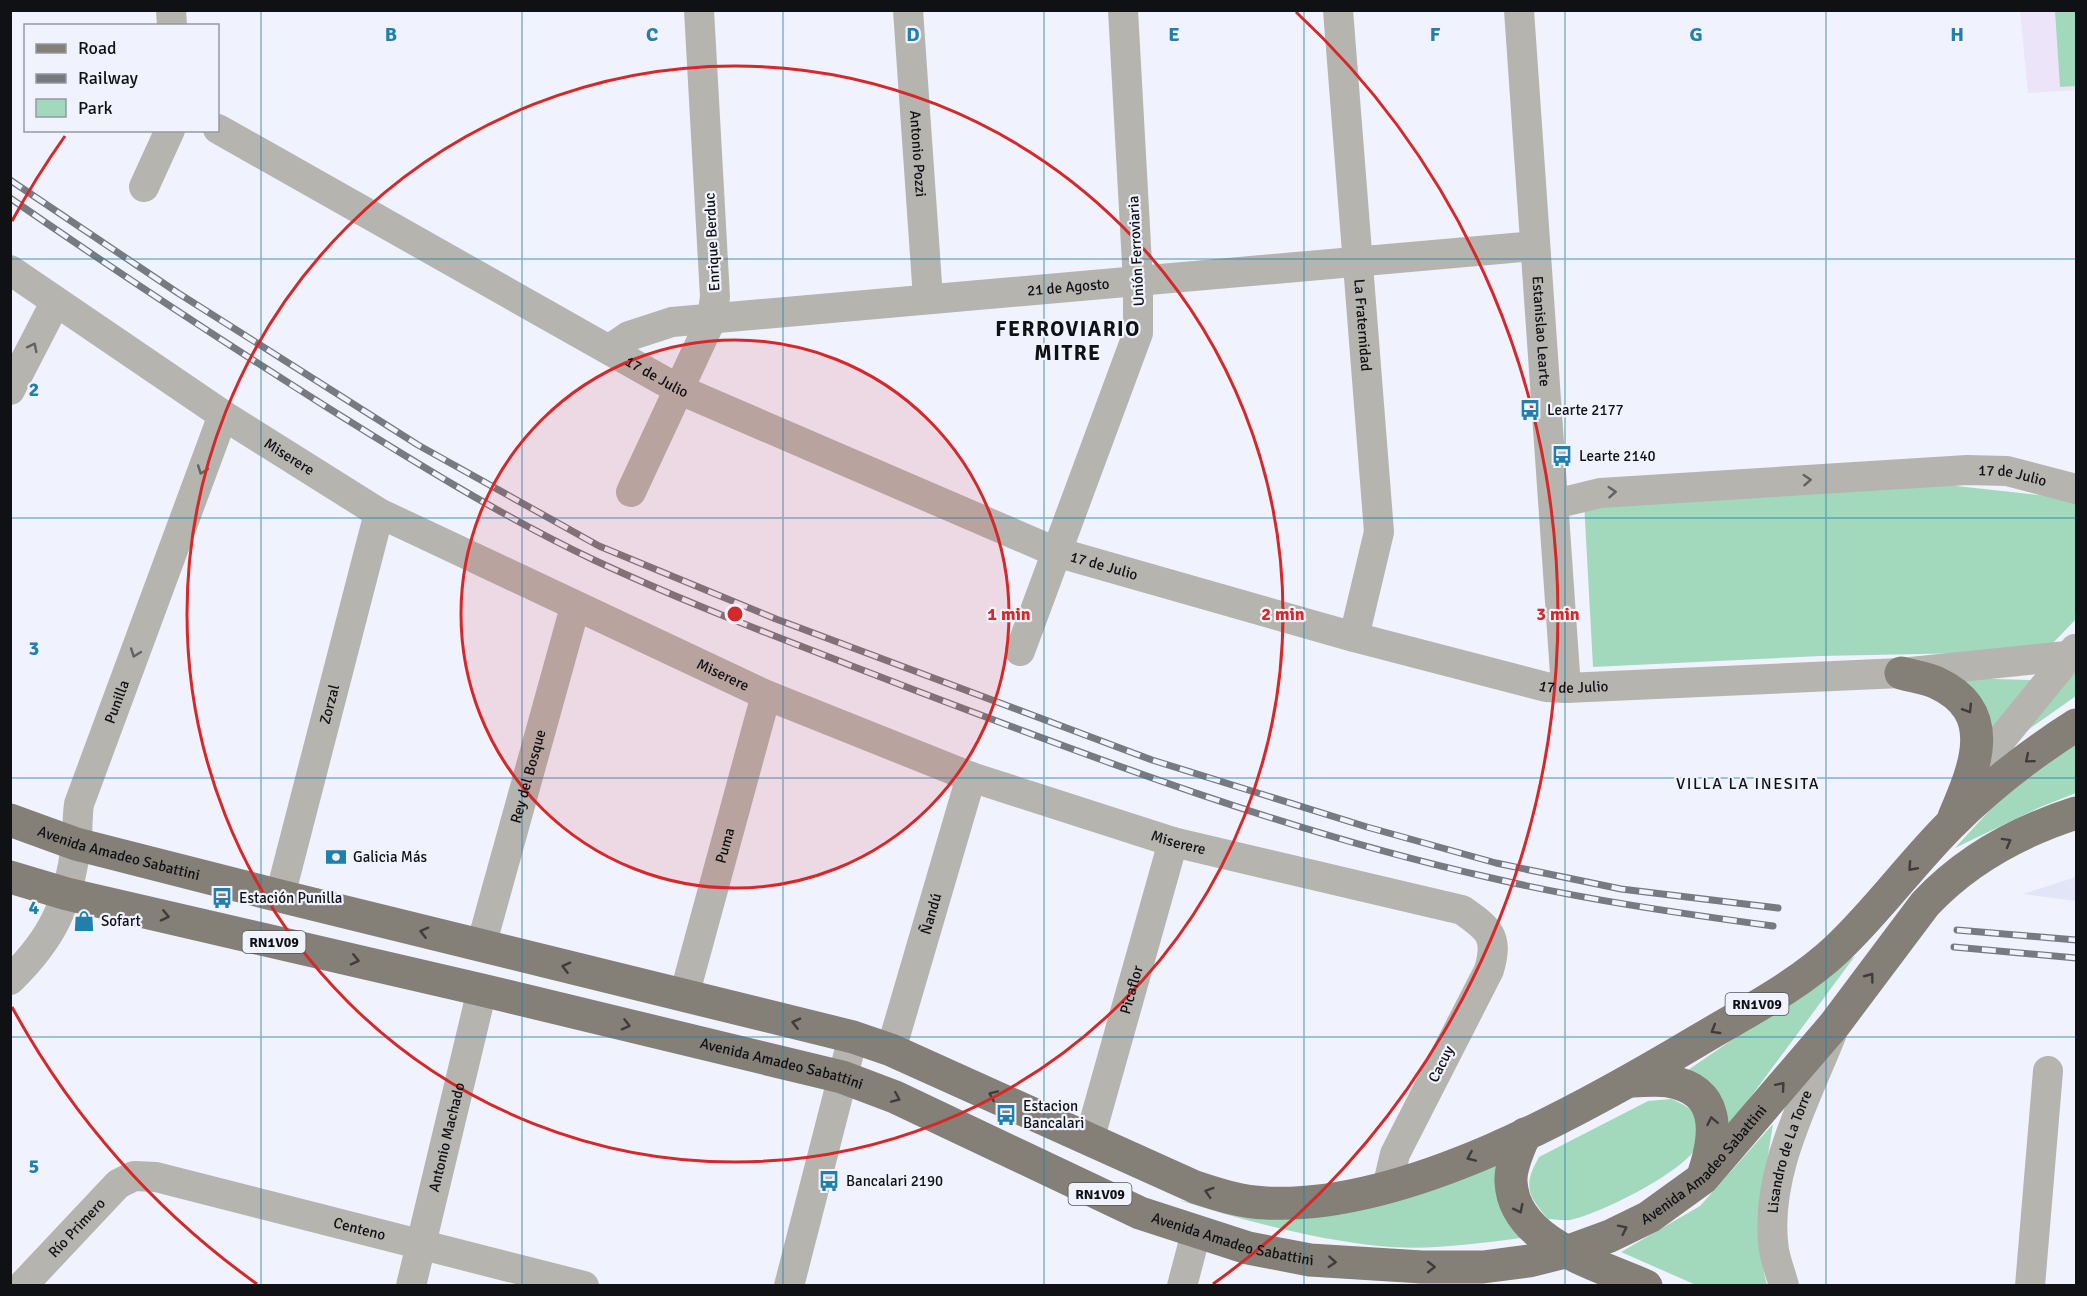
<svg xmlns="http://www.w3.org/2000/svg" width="2087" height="1296" viewBox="0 0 2087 1296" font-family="Signika,sans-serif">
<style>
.built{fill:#e2e5f7}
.education{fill:#ece5fa}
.green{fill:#a2d9bd}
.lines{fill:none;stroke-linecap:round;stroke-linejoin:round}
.minor{stroke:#b6b4af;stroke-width:30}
.major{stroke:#847f77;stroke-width:33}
.rail-casing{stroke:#787a81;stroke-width:7}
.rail{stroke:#f0f2fe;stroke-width:4.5;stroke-dasharray:14;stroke-linecap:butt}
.oneway{stroke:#636262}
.oneway2{stroke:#3e3d3c}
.grid{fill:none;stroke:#217fac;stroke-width:1.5;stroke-opacity:0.55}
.ring{fill:none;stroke:#d62828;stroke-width:3}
.labels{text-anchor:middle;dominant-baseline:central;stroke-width:4.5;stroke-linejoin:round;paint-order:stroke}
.shield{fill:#f0f2fe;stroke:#53545b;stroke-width:1.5}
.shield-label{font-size:14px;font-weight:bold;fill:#101115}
.street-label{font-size:15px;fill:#101115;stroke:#f0f2fe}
.poi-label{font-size:15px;fill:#101115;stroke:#f0f2fe;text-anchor:start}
.neighbourhood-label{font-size:16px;letter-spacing:1.5px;fill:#101115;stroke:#f0f2fe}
.district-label{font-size:21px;font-weight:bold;letter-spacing:1.5px;fill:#101115;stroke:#f0f2fe}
.grid-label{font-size:20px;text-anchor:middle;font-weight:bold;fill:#217fac;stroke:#f0f2fe;stroke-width:4.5;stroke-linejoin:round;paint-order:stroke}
.centre{fill:#d62828;stroke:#f0f2fe;stroke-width:3}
.ring-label{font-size:18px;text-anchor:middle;font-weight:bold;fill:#d62828;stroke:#f0f2fe;stroke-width:4.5;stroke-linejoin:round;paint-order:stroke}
</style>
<rect width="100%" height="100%" fill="#f0f2fe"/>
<!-- built -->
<polygon class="built" points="2076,877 2076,901 2023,894"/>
<!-- education -->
<polygon class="education" points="2020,11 2076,11 2076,90 2028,93"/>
<!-- green -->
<g class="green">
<polygon points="2055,11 2076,11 2076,86 2060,87"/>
<polygon points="1929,483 2076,499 2076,619 2053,643 2022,652 1821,656 1593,667 1584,502"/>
<polygon points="2076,670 2076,696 2022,734"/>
<polygon points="1960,678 2031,680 1991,730"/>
<polygon points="2076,736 2076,793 2038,808 1955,848 2000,799"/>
<polygon points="1855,956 1727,1129 1688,1070"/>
<path d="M1671,1099C1686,1105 1700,1112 1699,1130C1698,1136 1699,1143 1696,1148C1681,1173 1600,1214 1570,1220C1563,1221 1555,1219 1548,1219C1527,1195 1523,1185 1539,1157L1648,1101Z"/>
<path d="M1773,1124C1765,1177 1753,1233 1767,1285H1696L1621,1252L1700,1206Z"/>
<path d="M1500,1164L1509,1221L1521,1238C1474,1244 1426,1251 1379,1246C1310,1239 1244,1220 1178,1200L1248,1214Z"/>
</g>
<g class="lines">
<!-- minor -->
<g class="minor">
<polyline points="171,10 172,26"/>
<path id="s1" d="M908,10L928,298"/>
<path id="s2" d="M1338,10L1379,532L1354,637"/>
<path id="s3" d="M1519,10L1566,688"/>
<path id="s4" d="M218,129L678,389L1056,552L1354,637L1546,687L1566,688L1901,673L2076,655"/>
<polyline points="144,187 170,130"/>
<path id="s5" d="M10,270L223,415L379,513L766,695L971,777L1173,842L1462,910C1489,929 1499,936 1489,970L1395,1154L1387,1188"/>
<path id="s6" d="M610,349L629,336L672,322L1535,246"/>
<polyline points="10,390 55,303"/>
<polyline points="631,492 712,318 715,297 699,10"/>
<path id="s7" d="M1555,504L1600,493L1967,470L2007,471L2076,489"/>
<polyline points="1020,651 1138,333 1138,282 1123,10"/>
<polyline points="1973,774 2075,649"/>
<path id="s8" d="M280,896L379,513"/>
<path id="s9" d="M481,946L575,607"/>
<path id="s10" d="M10,980C53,938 68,905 76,846C78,832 77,818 79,804L223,415"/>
<path id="s11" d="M684,996L766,695"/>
<path id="s12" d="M891,1050L971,777"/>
<path id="s13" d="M1090,1137L1173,842"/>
<path id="s14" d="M22,1286L118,1184L134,1176L156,1177L584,1286"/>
<path id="s15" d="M411,1286L482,990"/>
<polyline points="789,1286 853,1037"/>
<polyline points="1182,1286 1196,1233"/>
<path id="s16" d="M1784,1286C1781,1274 1776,1262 1774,1250C1763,1176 1806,1099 1832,1033"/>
<polyline points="2030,1286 2048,1071"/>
</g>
<!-- major -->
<g class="major">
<path d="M1901,673C1912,676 1926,678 1937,683C1999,712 1975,768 1954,817"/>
<path id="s17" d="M10,820L76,844L280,896L853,1037L891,1050L1195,1187C1219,1195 1241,1202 1266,1203C1405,1210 1582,1110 1699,1040C1746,1012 1798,986 1838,948C1878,910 1911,864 1950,825C1987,788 2032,753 2076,725"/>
<path id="s18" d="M10,877L67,894L482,990L842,1077L895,1097L1140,1213L1248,1248L1310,1260L1422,1267H1483L1529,1261L1569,1251L1610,1236L1649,1217L1703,1178L1835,1024L1925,904C1966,860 2020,831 2076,813"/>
<path d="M1630,1081C1642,1081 1656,1079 1668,1081C1721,1090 1717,1133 1704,1173"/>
<path d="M1525,1134C1519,1149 1510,1166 1511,1182C1514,1243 1599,1265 1646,1286"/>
</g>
<defs>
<g id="rail">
<polyline points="10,180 178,293 418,445 599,546 776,619 1152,760 1367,827 1496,863 1621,889 1778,908"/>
<path d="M10,198C114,270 219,339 325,406C413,461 501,516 594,560C699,609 809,649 917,691C1104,762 1292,833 1487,877C1581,899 1677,913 1773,926"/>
<polyline points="1957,930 2076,940"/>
<polyline points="1954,947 2076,958"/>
</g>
</defs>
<!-- rail casing -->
<use href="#rail" class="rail-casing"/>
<!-- rail -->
<use href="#rail" class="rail"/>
</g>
<!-- one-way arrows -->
<defs><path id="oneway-chevron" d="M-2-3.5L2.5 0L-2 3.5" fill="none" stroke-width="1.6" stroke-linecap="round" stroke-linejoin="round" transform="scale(1.5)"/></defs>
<g class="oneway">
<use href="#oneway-chevron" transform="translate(33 347) rotate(-63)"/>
<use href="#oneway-chevron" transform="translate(202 470) rotate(110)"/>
<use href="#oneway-chevron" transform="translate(1807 480) rotate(-4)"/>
<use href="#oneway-chevron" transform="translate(1612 492) rotate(-4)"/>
<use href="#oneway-chevron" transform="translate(135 653) rotate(110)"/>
</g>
<g class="oneway2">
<use href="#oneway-chevron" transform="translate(1968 709) rotate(58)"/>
<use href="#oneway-chevron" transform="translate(2029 759) rotate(140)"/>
<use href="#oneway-chevron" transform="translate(2007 842) rotate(-29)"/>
<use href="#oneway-chevron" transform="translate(1912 867) rotate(132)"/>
<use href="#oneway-chevron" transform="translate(165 916) rotate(13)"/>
<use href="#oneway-chevron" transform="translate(424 932) rotate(-166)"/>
<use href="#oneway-chevron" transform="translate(355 960) rotate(13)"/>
<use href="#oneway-chevron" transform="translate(566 967) rotate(-166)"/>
<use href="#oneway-chevron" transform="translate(1870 977) rotate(-53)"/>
<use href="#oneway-chevron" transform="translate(796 1023) rotate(-166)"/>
<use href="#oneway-chevron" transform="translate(626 1025) rotate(14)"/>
<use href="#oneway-chevron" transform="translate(1715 1030) rotate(149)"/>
<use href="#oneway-chevron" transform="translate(1781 1086) rotate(-49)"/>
<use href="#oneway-chevron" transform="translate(993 1095) rotate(-156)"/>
<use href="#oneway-chevron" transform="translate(896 1098) rotate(23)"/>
<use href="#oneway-chevron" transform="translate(1712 1121) rotate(-102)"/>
<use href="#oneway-chevron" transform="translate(1471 1157) rotate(157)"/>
<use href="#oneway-chevron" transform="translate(1209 1192) rotate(-162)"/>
<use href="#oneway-chevron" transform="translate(1519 1209) rotate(63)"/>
<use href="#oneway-chevron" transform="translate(1623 1229) rotate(-26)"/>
<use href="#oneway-chevron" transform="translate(1332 1262) rotate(4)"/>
<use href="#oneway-chevron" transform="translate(1431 1267)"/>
</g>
<!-- grid -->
<path class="grid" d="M261,10V1286M522,10V1286M783,10V1286M1044,10V1286M1304,10V1286M1565,10V1286M1826,10V1286M10,259H2076M10,518H2076M10,778H2076M10,1037H2076"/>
<!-- distance rings -->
<circle cx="735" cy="614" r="274" fill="#d62828" fill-opacity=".12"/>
<g class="ring">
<circle cx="735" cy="614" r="274"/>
<circle cx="735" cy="614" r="548"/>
<path d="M257 1284A823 823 0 0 1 12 1007M12 221A823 823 0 0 1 65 136M1296 12A823 823 0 0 1 1213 1284"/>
</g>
<!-- icons -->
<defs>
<symbol id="bus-bare" viewBox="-9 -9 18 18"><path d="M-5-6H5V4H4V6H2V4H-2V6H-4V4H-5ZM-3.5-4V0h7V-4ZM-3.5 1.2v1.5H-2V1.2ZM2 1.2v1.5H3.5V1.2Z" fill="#217fac" stroke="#f0f2fe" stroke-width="2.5" paint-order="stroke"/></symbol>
<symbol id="bank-bare" viewBox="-9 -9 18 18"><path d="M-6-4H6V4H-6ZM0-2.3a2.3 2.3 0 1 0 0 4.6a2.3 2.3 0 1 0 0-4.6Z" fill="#217fac" stroke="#f0f2fe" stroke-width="2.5" paint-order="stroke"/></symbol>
<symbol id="shop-bare" viewBox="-9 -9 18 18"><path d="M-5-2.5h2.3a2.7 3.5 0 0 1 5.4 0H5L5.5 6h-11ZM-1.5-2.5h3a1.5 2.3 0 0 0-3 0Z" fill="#217fac" stroke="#f0f2fe" stroke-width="2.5" paint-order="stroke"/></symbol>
</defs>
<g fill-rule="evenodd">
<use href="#bus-bare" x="1515" y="395" width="30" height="30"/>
<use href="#bus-bare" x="1547" y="441" width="30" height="30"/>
<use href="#bank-bare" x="321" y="842" width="30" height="30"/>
<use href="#bus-bare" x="207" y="883" width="30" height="30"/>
<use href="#shop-bare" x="69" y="906" width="30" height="30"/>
<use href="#bus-bare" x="991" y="1100" width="30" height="30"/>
<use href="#bus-bare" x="814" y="1166" width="30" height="30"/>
</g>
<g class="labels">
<!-- shield labels -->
<g class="shield">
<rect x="242.5" y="931" width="63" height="22" rx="4.5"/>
<rect x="1725.5" y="993" width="63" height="22" rx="4.5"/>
<rect x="1068.5" y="1183" width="63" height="22" rx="4.5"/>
</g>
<g class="shield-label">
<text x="274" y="942">RN1V09</text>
<text x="1757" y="1004">RN1V09</text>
<text x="1100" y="1194">RN1V09</text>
</g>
<!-- street labels -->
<g class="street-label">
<text stroke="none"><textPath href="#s1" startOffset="144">Antonio Pozzi</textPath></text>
<text transform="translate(712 242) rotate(-93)">Enrique Berduc</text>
<text transform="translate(1136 251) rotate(-93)">Unión Ferroviaria</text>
<text stroke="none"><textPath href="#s6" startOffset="466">21 de Agosto</textPath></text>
<text stroke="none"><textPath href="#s2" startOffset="316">La Fraternidad</textPath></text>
<text stroke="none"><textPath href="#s3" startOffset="322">Estanislao Learte</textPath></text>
<text stroke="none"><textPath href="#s4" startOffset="504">17 de Julio</textPath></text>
<text stroke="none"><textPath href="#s5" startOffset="336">Miserere</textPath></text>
<text stroke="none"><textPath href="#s7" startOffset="460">17 de Julio</textPath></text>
<text stroke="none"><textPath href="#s4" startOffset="990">17 de Julio</textPath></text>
<text stroke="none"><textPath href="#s5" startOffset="822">Miserere</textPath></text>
<text stroke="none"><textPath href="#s4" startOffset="1476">17 de Julio</textPath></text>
<text stroke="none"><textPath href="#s10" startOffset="304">Punilla</textPath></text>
<text stroke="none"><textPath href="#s8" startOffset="198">Zorzal</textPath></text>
<text stroke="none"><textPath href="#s9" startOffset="176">Rey del Bosque</textPath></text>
<text stroke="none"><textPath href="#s5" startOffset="1308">Miserere</textPath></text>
<text stroke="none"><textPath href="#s11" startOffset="156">Puma</textPath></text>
<text stroke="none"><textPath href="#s17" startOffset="114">Avenida Amadeo Sabattini</textPath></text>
<text stroke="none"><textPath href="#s12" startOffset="142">Ñandú</textPath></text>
<text stroke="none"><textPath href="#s13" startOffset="153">Picaflor</textPath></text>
<text stroke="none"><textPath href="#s18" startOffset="794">Avenida Amadeo Sabattini</textPath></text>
<text transform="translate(1441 1064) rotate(-63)">Cacuy</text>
<text stroke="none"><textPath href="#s15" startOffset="153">Antonio Machado</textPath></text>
<text stroke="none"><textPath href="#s16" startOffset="138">Lisandro de La Torre</textPath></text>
<text stroke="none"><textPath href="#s18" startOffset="1784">Avenida Amadeo Sabattini</textPath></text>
<text stroke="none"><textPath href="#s14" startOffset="80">Río Primero</textPath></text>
<text stroke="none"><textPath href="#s14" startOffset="390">Centeno</textPath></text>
<text stroke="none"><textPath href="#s18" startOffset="1280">Avenida Amadeo Sabattini</textPath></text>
</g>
<!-- poi labels -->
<g class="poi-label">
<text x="1547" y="410">Learte 2177</text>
<text x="1579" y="456">Learte 2140</text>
<text x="353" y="857">Galicia Más</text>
<text x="239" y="898">Estación Punilla</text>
<text x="101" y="921">Sofart</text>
<text x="1023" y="1106">Estacion<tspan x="1023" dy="17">Bancalari</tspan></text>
<text x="846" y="1181">Bancalari 2190</text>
</g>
<!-- neighbourhood labels -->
<g class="neighbourhood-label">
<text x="1748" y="784">VILLA LA INESITA</text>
</g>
<!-- district labels -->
<g class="district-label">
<text x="1068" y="329">FERROVIARIO<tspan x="1068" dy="24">MITRE</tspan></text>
</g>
</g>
<g class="grid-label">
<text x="391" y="41">B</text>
<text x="652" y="41">C</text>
<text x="913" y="41">D</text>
<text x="1174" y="41">E</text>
<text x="1435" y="41">F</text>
<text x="1696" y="41">G</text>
<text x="1957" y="41">H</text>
<text x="34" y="396">2</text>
<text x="34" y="655">3</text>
<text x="34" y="914">4</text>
<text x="34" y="1173">5</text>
</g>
<circle cx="735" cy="614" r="9" class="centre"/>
<g class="ring-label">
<text x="1009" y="620">1 min</text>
<text x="1283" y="620">2 min</text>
<text x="1558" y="620">3 min</text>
</g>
<!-- border -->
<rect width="2087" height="1296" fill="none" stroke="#101115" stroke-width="24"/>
<!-- legend -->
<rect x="24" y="24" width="195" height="108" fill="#f0f2fe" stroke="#9698a1" stroke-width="1.5"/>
<rect x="36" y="44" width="30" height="9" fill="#847f77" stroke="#9698a1" stroke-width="1.5"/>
<text x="78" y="54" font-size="18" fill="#101115">Road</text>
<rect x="36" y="74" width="30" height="9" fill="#787a81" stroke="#9698a1" stroke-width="1.5"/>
<text x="78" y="84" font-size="18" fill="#101115">Railway</text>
<rect x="36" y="99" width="30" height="18" fill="#a2d9bd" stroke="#9698a1" stroke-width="1.5"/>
<text x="78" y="114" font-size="18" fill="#101115">Park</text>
</svg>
